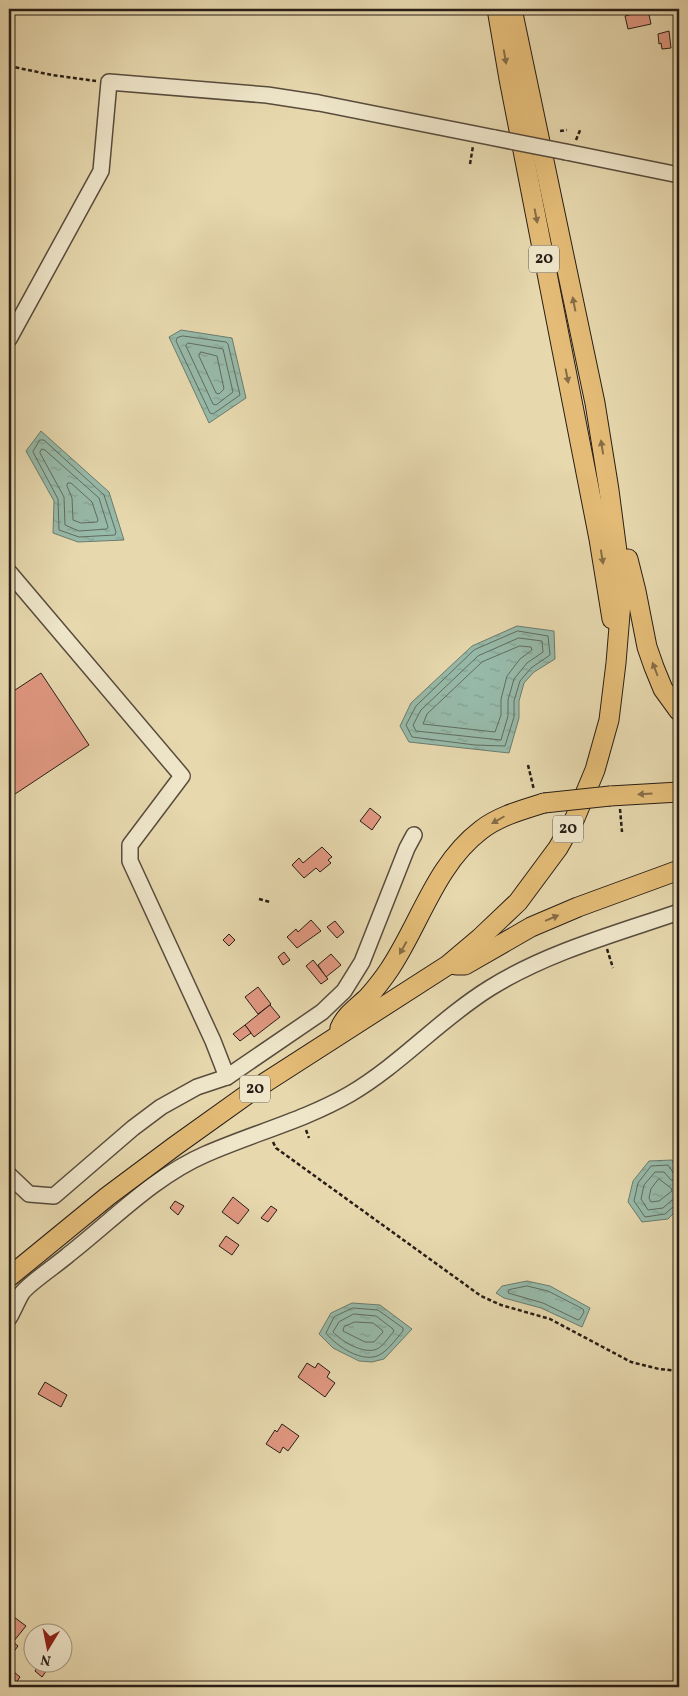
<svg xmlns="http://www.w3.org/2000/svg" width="688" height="1696" viewBox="0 0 688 1696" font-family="Vollkorn,serif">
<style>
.water{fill:url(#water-ripples);stroke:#6b7c6f}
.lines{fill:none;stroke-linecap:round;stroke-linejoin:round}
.shore{stroke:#606c60;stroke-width:1}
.building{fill:#e09881;stroke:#281e17}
.minor-casing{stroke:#584c3d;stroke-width:18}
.major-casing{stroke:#281e17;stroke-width:21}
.path{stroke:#281e17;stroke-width:2.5;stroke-dasharray:4 2.5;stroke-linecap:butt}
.minor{stroke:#efe6ca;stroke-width:15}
.major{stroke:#e4bc77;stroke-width:19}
.minor-bridge-casing{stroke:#584c3d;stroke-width:18;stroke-linecap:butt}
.major-bridge-casing{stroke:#281e17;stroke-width:21;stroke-linecap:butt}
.minor-bridge{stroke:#efe6ca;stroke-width:15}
.major-bridge{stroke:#e4bc77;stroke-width:19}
.oneway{fill:#866d47}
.labels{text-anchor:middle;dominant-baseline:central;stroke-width:4;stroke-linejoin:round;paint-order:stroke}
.shield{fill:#efe6ca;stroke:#645a4d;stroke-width:1}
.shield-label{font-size:16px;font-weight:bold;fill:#281e17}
</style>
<defs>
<pattern id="water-ripples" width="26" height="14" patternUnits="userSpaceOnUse" patternTransform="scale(1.25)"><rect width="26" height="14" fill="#97baa9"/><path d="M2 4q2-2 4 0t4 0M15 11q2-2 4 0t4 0" fill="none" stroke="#829f91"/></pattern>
</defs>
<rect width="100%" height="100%" fill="#e7d8ae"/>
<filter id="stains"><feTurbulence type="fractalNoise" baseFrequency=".004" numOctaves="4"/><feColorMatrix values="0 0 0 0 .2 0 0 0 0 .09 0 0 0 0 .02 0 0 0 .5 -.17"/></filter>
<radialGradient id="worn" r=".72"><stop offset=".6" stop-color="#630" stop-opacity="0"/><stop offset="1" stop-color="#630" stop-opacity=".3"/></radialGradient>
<!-- water -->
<g class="water">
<polygon points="181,330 232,338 246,398 209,423 169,337"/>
<polygon points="41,431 109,492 124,540 78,542 53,533 54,501 26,451"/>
<polygon points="517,626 554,631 555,659 534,672 524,683 519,701 519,718 509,753 409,742 400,726 411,703 472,646"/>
<polygon points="672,1160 679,1175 679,1208 668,1219 642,1222 628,1202 633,1181 649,1161"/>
<polygon points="527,1281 550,1286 590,1308 582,1327 541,1308 504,1298 496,1293 502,1286"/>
<polygon points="352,1303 380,1305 412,1329 384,1359 372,1362 359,1361 333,1348 319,1334 331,1313"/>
</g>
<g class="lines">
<!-- shore -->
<g class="shore">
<polygon points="183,336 226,342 228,344 240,395 213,414 210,413 176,341 177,338"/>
<polygon points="188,343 223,349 233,392 216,405 213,404 186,346"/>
<polygon points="201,352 217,356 224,389 219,394 216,393 199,356"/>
<polygon points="40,440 44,440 104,495 116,532 115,535 79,537 59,530 58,499 33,452"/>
<polygon points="42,449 45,450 99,498 108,527 107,529 79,531 65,525 64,497 40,453"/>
<polygon points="68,483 71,483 92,502 98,520 97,522 81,523 73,520 72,498 67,486"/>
<polygon points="518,631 548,636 550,655 531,668 520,681 514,701 514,717 505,746 475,745 412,737 406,725 416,706 474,650"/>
<polygon points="519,638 542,641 543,652 527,663 514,679 508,700 508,716 501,740 416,731 413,725 421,710 478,656"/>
<polygon points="520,646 531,647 532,650 520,659 507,676 501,699 501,715 495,732 423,724 427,714 482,662"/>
<polyline points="679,1175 674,1174 668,1165 651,1166 638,1183 634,1201 645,1217 665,1214 674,1206 679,1205"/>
<polygon points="659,1179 671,1188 672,1191 659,1201 651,1202 649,1198 651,1189"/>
<polyline points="679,1182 671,1180 664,1172 655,1172 644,1185 641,1199 648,1210 663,1208 672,1200 679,1199"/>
<polygon points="527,1286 548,1291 583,1309 584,1312 580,1319 578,1320 543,1303 508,1293 509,1290"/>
<path d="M353,1308L378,1310L403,1328V1331C397,1338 389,1349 381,1354C364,1365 336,1346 326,1333L334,1317Z"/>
<path d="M354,1314L376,1316L393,1329L394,1331C389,1337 383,1346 377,1349C364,1355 341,1341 333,1332L339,1322Z"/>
<polygon points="355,1322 373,1323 382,1330 383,1332 374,1342 365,1342 343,1331 344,1327"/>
</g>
</g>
<!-- building -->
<g class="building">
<polygon points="648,10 651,24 628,29 625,16"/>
<polygon points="669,31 671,48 662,49 661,43 659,44 658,34"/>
<polygon points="41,673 89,745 9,798 9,694"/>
<polygon points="370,808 381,817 372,830 360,821"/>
<polygon points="322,847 332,857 328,860 331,863 320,872 316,868 304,878 292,865 299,858 303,863"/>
<polygon points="311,920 321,931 297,948 287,937 296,929 298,932"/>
<polygon points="335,921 344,932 337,938 327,927"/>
<polygon points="229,934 235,940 229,946 223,940"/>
<polygon points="284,952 290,960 283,965 278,957"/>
<polygon points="331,954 341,965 326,977 318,965"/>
<polygon points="313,960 328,979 321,984 306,966"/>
<polygon points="258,987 271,1004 258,1014 245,997"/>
<polygon points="270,1005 280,1017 254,1037 245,1025"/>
<polygon points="245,1025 251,1033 240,1041 233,1034"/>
<polygon points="233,1197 249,1210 238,1224 222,1212"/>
<polygon points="175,1201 184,1206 178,1215 170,1208"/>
<polygon points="271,1206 277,1210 268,1222 261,1218"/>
<polygon points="226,1236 239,1245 232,1255 219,1246"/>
<polygon points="307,1363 315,1368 318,1363 330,1372 327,1377 335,1383 325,1397 298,1377"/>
<polygon points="45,1382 67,1395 61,1407 38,1394"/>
<polygon points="282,1424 299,1436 288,1451 283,1447 280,1453 266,1444 275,1430 277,1432"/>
<polygon points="14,1617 26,1626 13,1642 18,1646 9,1658 9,1624"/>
<polygon points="40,1664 51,1664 42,1677 35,1671"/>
<polygon points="14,1672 20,1677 13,1687 9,1687 9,1679"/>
</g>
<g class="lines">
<defs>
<g id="minor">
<polyline points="566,152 679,175"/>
<polyline points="9,339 101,171 109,82 267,95 319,103 495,138"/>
<polyline points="9,572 182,776 130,845 130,861 213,1041 227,1077"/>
<polyline points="9,1175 29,1194 54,1196 133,1128 161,1107 197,1087 227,1077 322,1012 344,991 362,962 407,848 414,835"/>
<path d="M9,1318C14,1310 17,1301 22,1293C28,1284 58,1264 68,1255C113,1220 153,1177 206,1154C254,1133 305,1120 350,1094C401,1064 440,1019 490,988C548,952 615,934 679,912"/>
</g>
<g id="major">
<polyline points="497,9 509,79 599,539 612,619"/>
<polyline points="628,559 636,591 647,647 654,667 663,689 679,711"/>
<polyline points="610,796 679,792"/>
<polyline points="456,965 465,965 531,927 578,907 679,870"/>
<path d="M340,1028C346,1014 358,1007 368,997C375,989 383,979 389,970C420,924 435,865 481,830C499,816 522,810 544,803"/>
<polyline points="9,1277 108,1196 175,1146 252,1091 448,965 480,938 518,902 558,848 575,818 595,770 609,720 616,663 622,590 609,490 595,403 512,9"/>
</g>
</defs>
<!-- minor casing -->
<use href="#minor" class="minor-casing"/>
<!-- major casing -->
<use href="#major" class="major-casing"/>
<!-- path -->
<g class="path">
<polyline points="9,66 52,75 96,81"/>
<polyline points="560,131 567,130"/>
<polyline points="576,140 581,128"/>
<polyline points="470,164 473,146"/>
<polyline points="528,765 534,790"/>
<polyline points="620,809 622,832"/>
<polyline points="259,899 270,902"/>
<polyline points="607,949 613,968"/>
<polyline points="306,1130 309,1138"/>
<polyline points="273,1142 276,1148 481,1296 501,1305 550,1319 631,1362 659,1369 679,1371"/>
</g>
<!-- minor -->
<use href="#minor" class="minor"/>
<!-- major -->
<use href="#major" class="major"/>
<defs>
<polyline id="minor-bridge" points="495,138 566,152"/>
<polyline id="major-bridge" points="544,803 610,796"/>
</defs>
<!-- minor-bridge casing -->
<use href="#minor-bridge" class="minor-bridge-casing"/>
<!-- major-bridge casing -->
<use href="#major-bridge" class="major-bridge-casing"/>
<!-- minor-bridge -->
<use href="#minor-bridge" class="minor-bridge"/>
<!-- major-bridge -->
<use href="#major-bridge" class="major-bridge"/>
</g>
<!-- one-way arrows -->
<defs><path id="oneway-solid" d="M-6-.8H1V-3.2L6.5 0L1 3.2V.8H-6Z" transform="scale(1.25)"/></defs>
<g class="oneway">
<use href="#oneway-solid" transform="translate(505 57) rotate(80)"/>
<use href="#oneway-solid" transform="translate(536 216) rotate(79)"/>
<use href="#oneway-solid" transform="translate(574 304) rotate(-101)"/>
<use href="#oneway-solid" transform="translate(567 376) rotate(79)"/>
<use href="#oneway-solid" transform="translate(602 447) rotate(-99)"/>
<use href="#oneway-solid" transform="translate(602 557) rotate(81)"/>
<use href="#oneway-solid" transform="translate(655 669) rotate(-111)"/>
<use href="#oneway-solid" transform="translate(645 794) rotate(176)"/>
<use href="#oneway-solid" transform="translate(498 820) rotate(150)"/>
<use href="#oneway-solid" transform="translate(552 918) rotate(-23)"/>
<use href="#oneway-solid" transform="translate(403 948) rotate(119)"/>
</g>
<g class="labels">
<!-- shield labels -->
<g class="shield">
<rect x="529" y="245.5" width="30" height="27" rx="4"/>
<rect x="553" y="815.5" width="30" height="27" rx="4"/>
<rect x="240" y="1075.5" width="30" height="27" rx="4"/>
</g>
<g class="shield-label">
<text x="544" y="259">20</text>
<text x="568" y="829">20</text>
<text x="255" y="1089">20</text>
</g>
</g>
<!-- margin -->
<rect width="688" height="1696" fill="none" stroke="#e7d8ae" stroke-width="30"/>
<rect x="10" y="10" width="668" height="1676" fill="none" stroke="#281e17" stroke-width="2.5"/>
<rect x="15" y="15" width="658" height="1666" fill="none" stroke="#281e17"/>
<!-- north arrow -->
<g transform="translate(48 1648) rotate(190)"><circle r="24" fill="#efe6ca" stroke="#9f9682"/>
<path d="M0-4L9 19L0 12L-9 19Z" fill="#8f2418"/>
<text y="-8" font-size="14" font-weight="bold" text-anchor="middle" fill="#281e17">N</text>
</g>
<rect width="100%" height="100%" filter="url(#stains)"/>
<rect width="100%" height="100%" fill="url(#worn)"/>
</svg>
